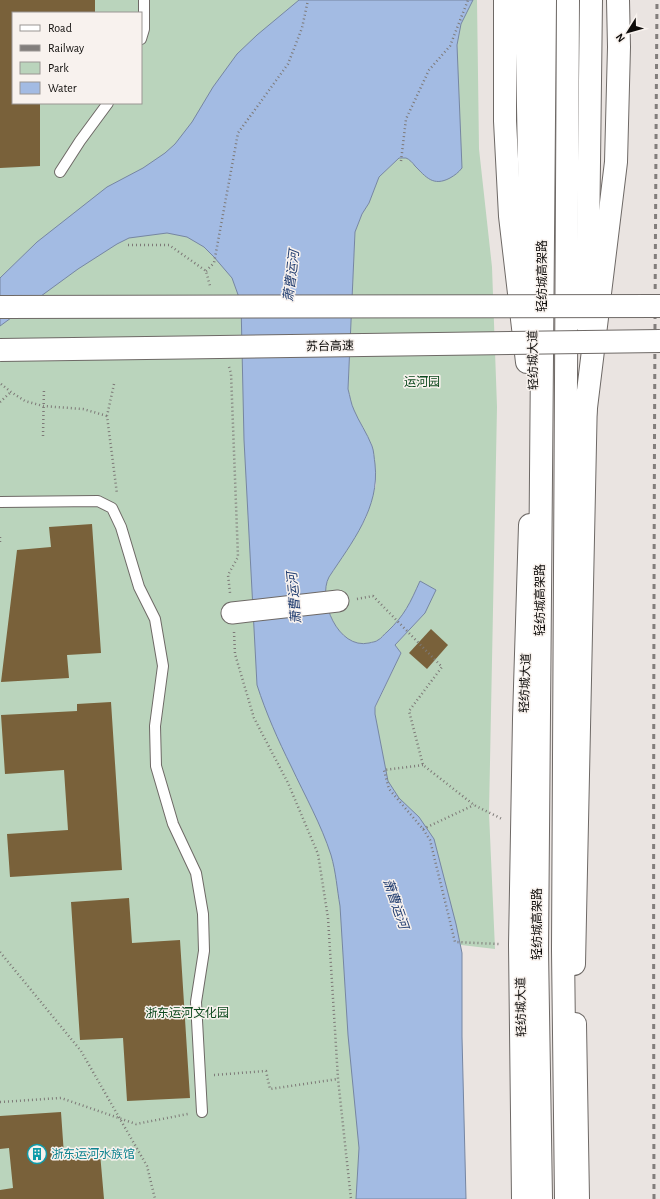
<svg xmlns="http://www.w3.org/2000/svg" width="660" height="1199" viewBox="0 0 660 1199" font-family="'Alegreya Sans','Noto Sans SC',sans-serif">
<style>
.green{fill:#bad4bc;fill-rule:evenodd}
.water{fill:#a3bbe3;stroke:#7686a2}
.building{fill:#79613a}
.lines{fill:none;stroke-linecap:round;stroke-linejoin:round}
.service-casing{stroke:#6e6966;stroke-width:12}
.minor-casing{stroke:#6e6966;stroke-width:23}
.primary-casing{stroke:#6e6966;stroke-width:24}
.trunk-casing{stroke:#6e6966;stroke-width:24}
.path{stroke:#7d7977;stroke-width:2.5;stroke-dasharray:1 3;stroke-linecap:butt}
.service{stroke:#fff;stroke-width:10}
.minor{stroke:#fff;stroke-width:21}
.primary{stroke:#fff;stroke-width:22}
.trunk{stroke:#fff;stroke-width:22}
.rail{stroke:#827e7c;stroke-width:3;stroke-dasharray:5 5;stroke-linecap:butt}
.motorway-bridge-casing{stroke:#6e6966;stroke-width:24;stroke-linecap:butt}
.path-bridge{stroke:#7d7977;stroke-width:2.5;stroke-dasharray:1 3;stroke-linecap:butt}
.motorway-bridge{stroke:#fff;stroke-width:22}
.labels{text-anchor:middle;dominant-baseline:central;stroke-width:3;stroke-linejoin:round;paint-order:stroke}
.street-label{font-size:12px;fill:#0e0c0a;stroke:#f8f2ee}
.park-label{font-size:12px;fill:#0c481d;stroke:#f8f2ee}
.culture-label{font-size:12px;fill:#0d838f;stroke:#f8f2ee;text-anchor:start}
.water-label{font-size:13px;font-style:italic;fill:#213d70;stroke:#f8f2ee}
</style>
<rect width="100%" height="100%" fill="#eae4e1"/>
<!-- green -->
<g class="green">
<path d="M0,0H349L257,254L360,850L384,1199H0ZM13,13H141V103H13Z"/>
<path d="M465,0H477L479,149L492,267L497,407L489,813L495,949L453,944L387,790L375,714V708L401,653L395,645L425,613L420,581C410,604 405,615 387,632C384,634 381,639 378,640C375,642 372,642 369,643C338,650 317,599 329,577L359,530L366,518L376,485V472L372,445L353,409L348,389L355,232L362,214L369,203L379,177L399,158Z"/>
</g>
<!-- water -->
<path class="water" d="M299,0H473L461,24L457,45L462,168C458,173 455,175 450,178C433,187 426,177 415,166C413,163 409,159 406,158C404,158 401,158 399,158L379,177L369,203L362,214L355,232L348,389C350,396 351,404 354,410C359,422 367,433 372,446C374,451 374,458 375,464C380,508 352,542 329,577C317,599 338,650 369,643C372,642 376,642 378,640C381,639 384,634 387,632C405,615 410,603 420,581L436,590L425,613L395,645L401,653L375,707V714L388,781L399,798L419,817L434,839L456,924L462,953V1037L466,1199H356L359,1148L348,1035L340,906C337,889 336,872 331,855C321,824 305,796 291,766C278,740 266,713 257,685L244,440L241,303L232,278L214,257L204,247L187,237L167,233L129,238L117,244L78,269L0,326V278L37,242L107,187L143,168L165,153L175,144L192,122L213,87L237,54L257,35Z"/>
<!-- building -->
<g class="building">
<polygon points="0,0 95,0 95,13 13,13 13,103 40,103 40,166 0,168"/>
<polygon points="92,524 101,653 67,655 69,678 1,682 17,550 51,547 49,527"/>
<polygon points="431,629 448,645 427,669 409,653"/>
<polygon points="111,702 122,870 10,877 7,834 68,830 64,770 5,774 1,715 77,711 77,704"/>
<polygon points="129,898 132,943 180,940 190,1098 127,1101 123,1038 80,1040 71,902"/>
<polygon points="61,1112 64,1155 100,1153 104,1199 0,1199 0,1190 13,1188 9,1148 0,1149 0,1116"/>
</g>
<g class="lines">
<defs>
<g id="service">
<polyline points="141,39 144,29 144,0"/>
<polyline points="60,172 80,141 108,103"/>
<polyline points="0,502 98,501 112,508 121,527 139,587 155,619 163,666 155,726 156,766 173,824 196,873 203,914 204,951 196,1002 202,1112"/>
</g>
<polyline id="minor" points="232,613 338,601"/>
<g id="primary">
<polyline points="526,0 532,319"/>
<polyline points="587,324 591,0"/>
<polyline points="574,964 586,396"/>
<polyline points="575,1024 578,1199"/>
<polyline points="523,1199 520,945 524,719 530,525"/>
</g>
<g id="trunk">
<polyline points="505,0 505,121 510,216 527,362"/>
<polyline points="585,416 616,162 619,47 618,0"/>
<polyline points="541,1199 537,950 545,0"/>
<polyline points="566,1199 563,950 568,0"/>
</g>
</defs>
<!-- service casing -->
<use href="#service" class="service-casing"/>
<!-- minor casing -->
<use href="#minor" class="minor-casing"/>
<!-- primary casing -->
<use href="#primary" class="primary-casing"/>
<!-- trunk casing -->
<use href="#trunk" class="trunk-casing"/>
<!-- path -->
<g class="path">
<polyline points="401,161 406,119 429,70 450,46 468,0"/>
<polyline points="128,245 169,245 206,271 210,286"/>
<polyline points="206,271 214,263 238,133 288,64 302,28 308,0"/>
<polyline points="229,367 231,373 238,557 228,575 230,593"/>
<polyline points="1,384 11,392 25,401 43,406 83,409 107,416"/>
<polyline points="114,384 107,416 117,494"/>
<polyline points="0,402 11,392"/>
<polyline points="43,436 44,388"/>
<polyline points="0,537 0,543"/>
<polyline points="357,599 373,596 442,667 409,711 423,765 474,805 502,819"/>
<polyline points="234,632 235,654 254,718 288,783 318,854 328,918 338,1079 351,1199"/>
<polyline points="423,765 384,770 389,789 423,829 430,840 455,942 499,944"/>
<polyline points="423,829 474,805"/>
<polyline points="214,1075 266,1071 270,1089 338,1079"/>
<polyline points="0,1102 61,1098 136,1124 188,1114"/>
</g>
<!-- service -->
<use href="#service" class="service"/>
<!-- minor -->
<use href="#minor" class="minor"/>
<!-- primary -->
<use href="#primary" class="primary"/>
<!-- trunk -->
<use href="#trunk" class="trunk"/>
<!-- rail -->
<path class="rail" d="M654,1199C653,799 654,400 657,0"/>
<defs>
<g id="motorway-bridge">
<polyline points="0,307 660,306"/>
<polyline points="0,350 660,341"/>
</g>
</defs>
<!-- motorway-bridge casing -->
<use href="#motorway-bridge" class="motorway-bridge-casing"/>
<!-- path-bridge -->
<polyline class="path-bridge" points="0,952 81,1051 147,1166 155,1199"/>
<!-- motorway-bridge -->
<use href="#motorway-bridge" class="motorway-bridge"/>
</g>
<!-- icons -->
<defs>
<symbol id="building-ring" viewBox="-11 -11 22 22"><circle r="9.5" fill="#f8f2ee" stroke="#0f9aa8" stroke-width="1.5"/><path d="M-4-6H4V6H1V3H-1V6H-4ZM-2.5-4.3h1.7v1.8h-1.7ZM.8-4.3h1.7v1.8H.8ZM-2.5-1h1.7V.8h-1.7ZM.8-1h1.7V.8H.8Z" fill="#0f9aa8"/></symbol>
</defs>
<g fill-rule="evenodd">
<use href="#building-ring" x="26" y="1143" width="22" height="22"/>
</g>
<g class="labels">
<!-- street labels -->
<g class="street-label">
<text transform="translate(542 276) rotate(-90)">轻纺城高架路</text>
<text transform="translate(330 346) rotate(-1)">苏台高速</text>
<text transform="translate(533 360) rotate(-91)">轻纺城大道</text>
<text transform="translate(540 600) rotate(-90)">轻纺城高架路</text>
<text transform="translate(525 683) rotate(-88)">轻纺城大道</text>
<text transform="translate(537 924) rotate(-90)">轻纺城高架路</text>
<text transform="translate(521 1007) rotate(-91)">轻纺城大道</text>
</g>
<!-- park labels -->
<g class="park-label">
<text x="422" y="382">运河园</text>
<text x="187" y="1013">浙东运河文化园</text>
</g>
<!-- culture labels -->
<g class="culture-label">
<text x="51" y="1154">浙东运河水族馆</text>
</g>
<!-- water labels -->
<g class="water-label">
<text transform="translate(292 276) rotate(-83)">萧曹运河</text>
<text transform="translate(295 598) rotate(-95)">萧曹运河</text>
<text transform="translate(395 904) rotate(71)">萧曹运河</text>
</g>
</g>
<!-- legend -->
<rect x="12" y="12" width="130" height="92" fill="#f8f2ee" stroke="#9a9693"/>
<rect x="20" y="25" width="20" height="6" fill="#ffffff" stroke="#9a9693"/>
<text x="48" y="32" font-size="12" fill="#0e0c0a">Road</text>
<rect x="20" y="45" width="20" height="6" fill="#827e7c" stroke="#9a9693"/>
<text x="48" y="52" font-size="12" fill="#0e0c0a">Railway</text>
<rect x="20" y="62" width="20" height="12" fill="#bad4bc" stroke="#9a9693"/>
<text x="48" y="72" font-size="12" fill="#0e0c0a">Park</text>
<rect x="20" y="82" width="20" height="12" fill="#a3bbe3" stroke="#9a9693"/>
<text x="48" y="92" font-size="12" fill="#0e0c0a">Water</text>
<!-- north arrow -->
<g transform="translate(628 32) rotate(233)" stroke="#f8f2ee" stroke-width="3" paint-order="stroke">
<path d="M0-3L7 15L0 10L-7 15Z" fill="#0e0c0a"/>
<text y="-6" font-size="11" font-weight="bold" text-anchor="middle" fill="#0e0c0a">N</text>
</g>
</svg>
